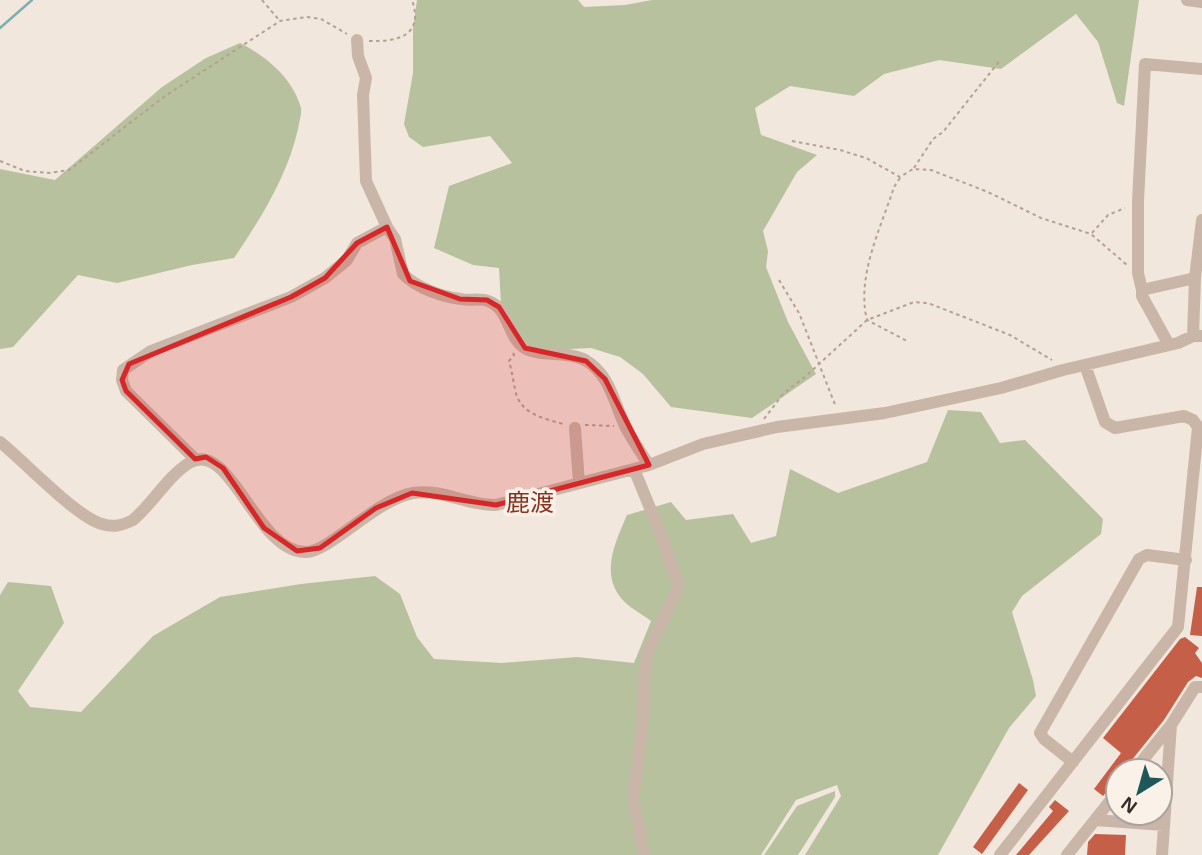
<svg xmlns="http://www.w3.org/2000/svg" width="1202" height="855" font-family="Arial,'Noto Sans JP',sans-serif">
<rect width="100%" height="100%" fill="#f2e7dd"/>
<!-- green -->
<path fill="#b7c19d" d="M417,0H578L584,7L625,5L652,0H1139L1124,106L1117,103L1098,42L1076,14L1001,69L939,60L884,74L854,96L790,86L755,108L761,135L817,155L797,172L763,231L768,251L766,267L788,322L816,374L752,418L671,407L643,374L620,357L591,348L547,350L512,343L502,322L499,268L473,265L434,248L449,186L512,163L490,136L423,147L409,137L404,124L413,73V29Z
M240,43C266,56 293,78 301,108C302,114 299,122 298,129C287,177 261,218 234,258L192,265L117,283L78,275L13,347L0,349V169L55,180L162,87L206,58Z
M948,410L981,412L1000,443L1025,440L1103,519L1101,534L1022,596L1012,612L1033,680L1036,696L1009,728L938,855H805L841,796L837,785L796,800L761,855H0V595L8,582L51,586L64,623L18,691L30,707L81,712L153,636L220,597L301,584L375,576L400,594L417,637L434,659L502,663L577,657L634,663L651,621C642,614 628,607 621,598C600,572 616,541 627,515L671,502L686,520L733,514L751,543L776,536L790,469L838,493L927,462Z
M835,791V797L798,855H764L797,806Z"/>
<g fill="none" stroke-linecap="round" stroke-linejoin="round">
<!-- stream -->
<path stroke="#7cafaf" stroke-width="2.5" d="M0,28L32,0"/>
</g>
<!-- building -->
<path fill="#c65f47" d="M1197,587H1202V636L1190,635Z
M1185,637L1199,648L1195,653L1202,663V678L1196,676L1188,682L1164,720L1127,766L1125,771H1118V782L1112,785L1103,796L1094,789L1121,753L1103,738L1180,639Z
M1019,783L1028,790L982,854L973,847Z
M1055,800L1069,811L1029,855H1016L1053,811L1049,807Z
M1095,834L1126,835L1125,855H1087L1088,842Z"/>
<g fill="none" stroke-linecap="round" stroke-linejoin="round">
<!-- path -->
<path stroke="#b6a093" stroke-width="2" stroke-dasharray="3.5 3.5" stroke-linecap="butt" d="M262,0L279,20
M369,41C399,42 424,35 412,0
M792,141L840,150L866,158L900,177L913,169L931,170L988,192L1041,218L1091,234L1127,265
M0,161L25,171L49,173L69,170L165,96L280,21L307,17L321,19L347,34
M914,168L933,139L943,132L1001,59
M900,178L894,187C881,228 856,276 867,320L907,341
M1092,233L1108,215L1125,208
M779,280L799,313L836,407
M513,353L514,355L509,361C512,371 513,380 515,389C519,414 543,418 563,424
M764,419L783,394L806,376L867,320L914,302L928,303L1010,335L1052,360
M585,425L614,426"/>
<!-- minor -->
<path stroke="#cab6a8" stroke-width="12" d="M1187,0L1202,2
M357,40L358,56L366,78L363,95L366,181L387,227L395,239L403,274C417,288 442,297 461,299C470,301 480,298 488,301C509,308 507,335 523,347C538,358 568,350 585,360C611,375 614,404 626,428C633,441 641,453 649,465
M1195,278L1142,290L1138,273V201L1145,64L1202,69
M1142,290V296L1169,345
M1193,336L1195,278L1202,220
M575,428L579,483
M0,442C24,461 76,517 102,524C114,528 123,525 133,520C153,503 167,477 189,463C230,437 256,553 306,552C331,551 375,500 413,493C442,488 468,506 496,505L649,465L703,444L777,427L885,413L1001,388L1063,370L1178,343L1193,336H1202
M195,459L126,391L122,380L123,370L151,351L291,297L325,278L347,260L357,243L387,227
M634,469L659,530L679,586L648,651L645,665L642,732L633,797L644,855
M1073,762L1044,739L1040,733L1139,559L1147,555L1186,560
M1134,771L1171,725L1195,687H1202
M1095,820L1164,825
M1000,855L1178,627L1198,427L1193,420L1184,416L1115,428L1105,422L1085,365
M1067,855L1118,791
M1162,855L1171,725"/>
</g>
<!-- marked area -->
<path fill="#d62828" fill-opacity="0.2" stroke="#d62828" stroke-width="5" stroke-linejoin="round" d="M387,227L410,281L460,299L487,300L499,307L525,348L586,361L605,379L649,465L496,505L412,493L376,508L320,548L297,551L264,528L223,468L206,457L195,459L126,391L122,380L129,364L291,297L325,278L357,243Z"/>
<g text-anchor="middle" stroke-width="7" stroke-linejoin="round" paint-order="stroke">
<!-- quarter labels -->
<g font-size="24" fill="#863421" stroke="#faf1e9">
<text x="530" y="511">鹿渡</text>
</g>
</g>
<!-- north arrow -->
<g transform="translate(1139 792) rotate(217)"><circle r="33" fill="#faf1e9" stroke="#aca29c" stroke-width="2"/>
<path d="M0-5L12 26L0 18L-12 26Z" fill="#1e5859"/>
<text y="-10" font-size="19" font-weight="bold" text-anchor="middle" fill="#372c29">N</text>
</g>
</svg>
